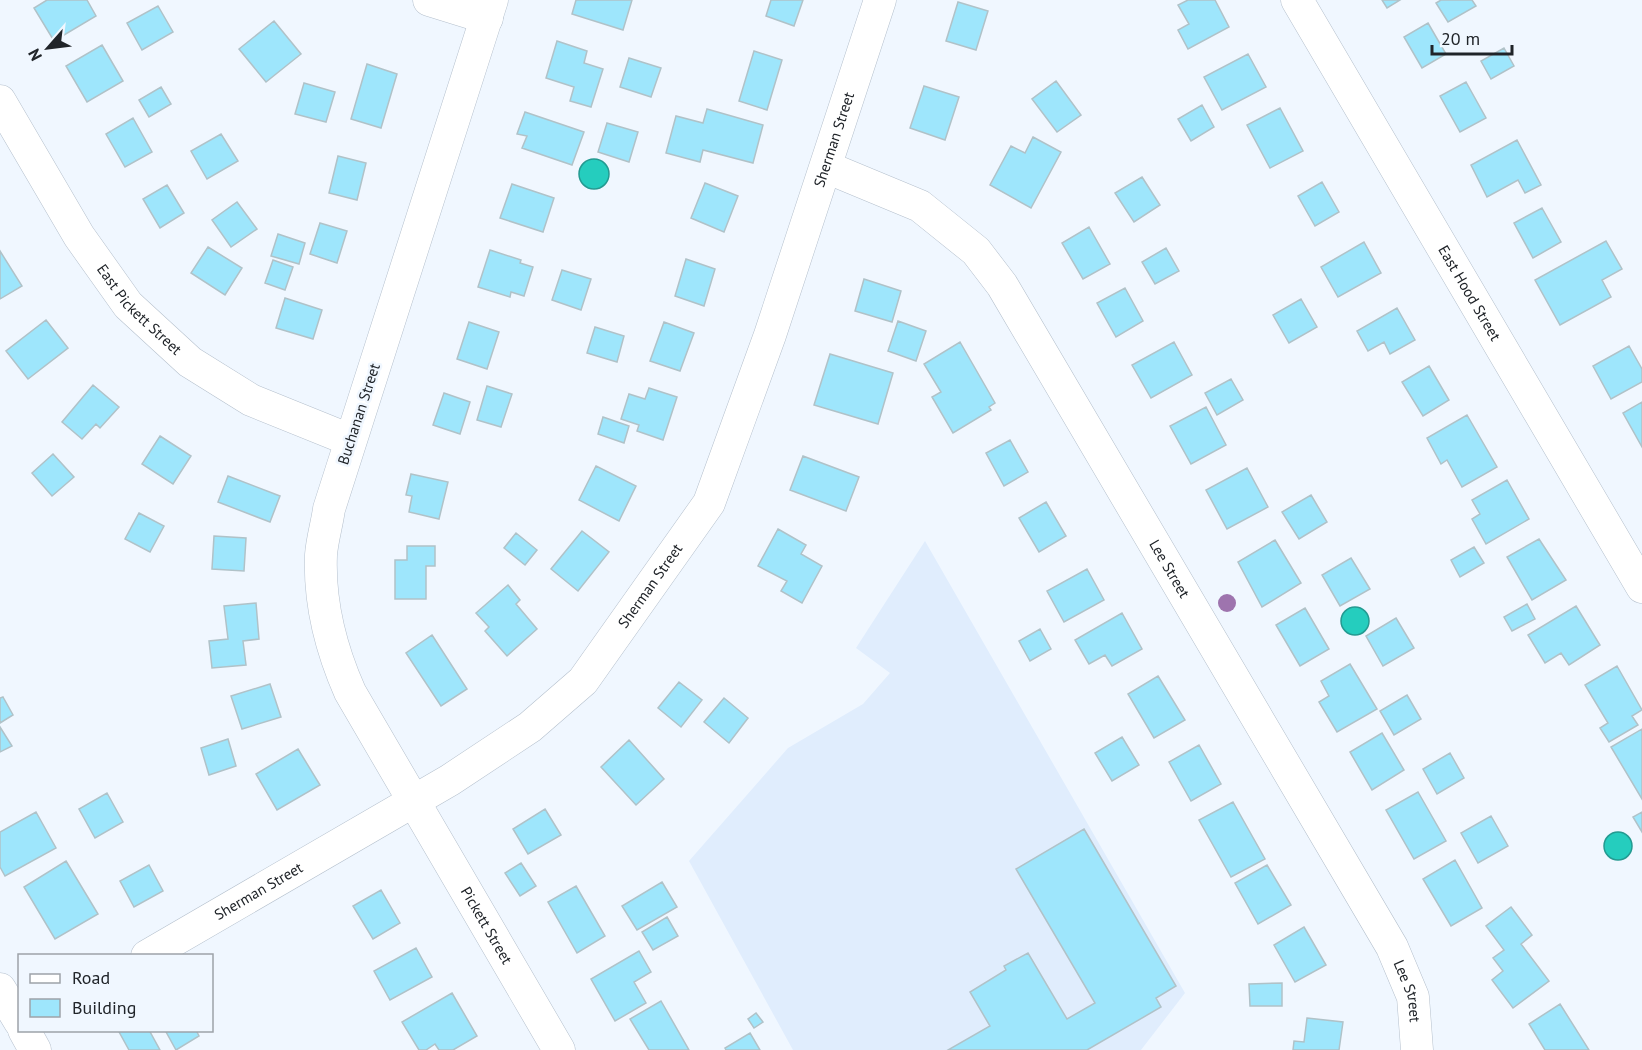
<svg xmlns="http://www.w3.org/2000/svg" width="1642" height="1050" font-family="'PT Sans',sans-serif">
<rect width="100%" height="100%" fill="#f0f7ff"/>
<!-- built -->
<path fill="#e0edfd" d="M925,541L1185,993L1141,1050H793L689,861L788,748L863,704L890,673L856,648Z"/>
<!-- water -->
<path fill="#25cdbe" stroke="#249a91" stroke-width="1.5" d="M579 174a15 15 0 1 1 30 0a15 15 0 1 1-30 0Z
M1341 621a14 14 0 1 1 28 0a14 14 0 1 1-28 0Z
M1604 846a14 14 0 1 1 28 0a14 14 0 1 1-28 0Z"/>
<!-- building -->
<path fill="#9ee6fc" stroke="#b0c2c8" stroke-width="1.5" d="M47,0H87L96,16L54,41L34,8Z
M576,0H632L623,30L572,14Z
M771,0H803L794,26L766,16Z
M1188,0H1215L1229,27L1188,49L1178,30L1189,24L1178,5Z
M1382,0H1400L1387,8Z
M1441,0H1472L1476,6L1448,22L1436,3Z
M958,2L988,11L976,50L946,41Z
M158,6L173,32L142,50L127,23Z
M274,21L301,54L266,82L239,49Z
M1428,23L1446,54L1422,68L1404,37Z
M557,41L587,51L584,63L603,69L591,107L570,101L574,87L546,78Z
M102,45L123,81L87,102L66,66Z
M1504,48L1514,66L1491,79L1481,61Z
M754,51L782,60L767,110L739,101Z
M1248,54L1266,87L1222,110L1204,77Z
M629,58L661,68L651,97L620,87Z
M367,64L397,74L381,128L351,119Z
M1056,81L1081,115L1057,132L1032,99Z
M1466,82L1486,118L1460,132L1440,96Z
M304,83L335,92L326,122L295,114Z
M924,86L959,97L945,140L910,128Z
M161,87L171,104L149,117L139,100Z
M1202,105L1214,127L1191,141L1178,119Z
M1280,108L1303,151L1270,168L1247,125Z
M707,109L763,125L753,163L703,150L700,162L666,153L676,116L703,123Z
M525,112L584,132L572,165L522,148L527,136L517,134Z
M133,118L152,152L125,167L106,134Z
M607,123L638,132L629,162L598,152Z
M221,134L238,161L207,179L191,151Z
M1033,137L1061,152L1031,208L990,185L1011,146L1025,153Z
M1517,140L1541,185L1525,193L1518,180L1487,197L1471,165Z
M338,156L366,163L357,200L329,193Z
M1142,177L1160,205L1134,222L1115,193Z
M1322,182L1339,212L1315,226L1298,196Z
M705,183L738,196L724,232L691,218Z
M512,184L554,198L543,232L500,218Z
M167,185L184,213L160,228L143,199Z
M237,202L257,229L231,247L212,220Z
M1542,208L1561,242L1533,258L1514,223Z
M320,223L347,231L337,263L310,254Z
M1089,227L1110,264L1083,279L1062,243Z
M278,234L305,243L299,264L271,256Z
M1606,241L1622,269L1602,280L1611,297L1560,325L1535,280Z
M1364,242L1381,273L1338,297L1321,267Z
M208,247L242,268L225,295L191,273Z
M1166,248L1179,271L1155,284L1142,262Z
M490,250L521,260L520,263L533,267L524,296L511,292L510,297L478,287Z
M0,251L22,286L0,299Z
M686,259L715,269L704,306L675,296Z
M273,260L293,267L285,290L265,283Z
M562,270L591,279L581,310L552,300Z
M864,279L901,291L892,322L855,311Z
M1125,288L1143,321L1116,337L1097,303Z
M285,298L322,310L313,339L276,328Z
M1301,299L1317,327L1289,343L1273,315Z
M1397,308L1415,340L1390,354L1384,342L1368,351L1357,331Z
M46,320L68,348L28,379L6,351Z
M898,321L926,331L916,361L888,351Z
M469,322L499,332L487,369L457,359Z
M664,322L694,333L680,371L650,361Z
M595,327L624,336L617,362L587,353Z
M960,342L995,403L989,407L991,410L953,433L932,397L941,392L924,364Z
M1174,342L1192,375L1151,398L1132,365Z
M1629,346L1642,369V382L1611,399L1593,366Z
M830,354L893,373L878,424L814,405Z
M1429,366L1449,400L1423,416L1402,382Z
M1231,379L1243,400L1217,415L1205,393Z
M93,385L119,407L100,428L96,424L82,439L62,422Z
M487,386L512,394L501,427L477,420Z
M649,388L677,397L663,440L637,431L639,425L621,419L629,394L645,399Z
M444,393L470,402L460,434L433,425Z
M1642,402V447L1623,413Z
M1206,407L1226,445L1191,464L1170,426Z
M1467,415L1497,467L1462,487L1447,460L1441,464L1427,438Z
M603,417L629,426L624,443L598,434Z
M160,436L191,456L173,484L142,464Z
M1010,440L1028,472L1004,486L986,453Z
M53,454L74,477L52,496L32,473Z
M803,456L859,477L846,511L790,490Z
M596,466L636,486L619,521L579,500Z
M1247,468L1268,507L1227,529L1206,490Z
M411,474L448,482L439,519L409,512L412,496L406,495Z
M228,476L280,496L270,522L218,502Z
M1507,480L1529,519L1486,544L1472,519L1480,514L1472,500Z
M1311,495L1327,522L1299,539L1282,512Z
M1046,502L1066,536L1039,552L1019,518Z
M139,513L164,526L150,552L125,539Z
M778,529L806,545L801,554L822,566L802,603L781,591L787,581L758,566Z
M582,531L609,552L578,591L551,569Z
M516,533L537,550L525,565L504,548Z
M214,536L246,538L244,571L212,569Z
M1539,539L1566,580L1532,600L1507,557Z
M1275,540L1301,583L1262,607L1238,562Z
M407,546H435V566H426V599H395V560H407Z
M1474,547L1484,563L1460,577L1451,560Z
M1351,558L1370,589L1340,606L1322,575Z
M1087,569L1104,600L1064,622L1047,591Z
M508,585L520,600L516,604L537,629L507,656L485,631L489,627L476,613Z
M256,603L259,639L243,641L246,665L212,668L209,641L228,639L224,606Z
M1527,604L1535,619L1512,631L1504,617Z
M1576,606L1600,645L1569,665L1561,653L1545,663L1528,635Z
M1305,608L1329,649L1300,666L1276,625Z
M1122,613L1142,649L1112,666L1105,655L1089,664L1075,640Z
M1396,618L1414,648L1383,666L1366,636Z
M1040,629L1051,649L1030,661L1019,641Z
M432,635L467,689L441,706L406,653Z
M1350,664L1377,709L1337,732L1319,702L1329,696L1321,681Z
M1617,666L1642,710L1632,716L1638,725L1609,742L1600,728L1608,723L1585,685Z
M1158,676L1185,720L1154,738L1128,694Z
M679,682L702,700L681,727L658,708Z
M270,684L281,717L242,729L231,696Z
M1407,695L1421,719L1394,735L1380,711Z
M3,697L13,715L0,723V698Z
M724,698L748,718L729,743L704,722Z
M0,727L12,746L0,752Z
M1642,729V799L1611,747Z
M1382,733L1404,770L1372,790L1350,752Z
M1122,737L1139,765L1112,781L1095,753Z
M228,739L236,766L209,775L201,748Z
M629,740L664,779L636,805L601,767Z
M1199,745L1221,784L1191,801L1169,762Z
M298,749L320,785L277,810L256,774Z
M1450,753L1464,778L1437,794L1423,769Z
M1418,792L1446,841L1414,859L1386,810Z
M107,793L123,822L95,838L79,809Z
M1233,802L1265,859L1231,877L1199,820Z
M545,809L561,835L528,854L513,829Z
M36,812L56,848L5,876L0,867V832Z
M1642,812V832L1633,817Z
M1491,816L1508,846L1478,863L1461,833Z
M1084,829L1176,986L1156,998L1161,1007L1087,1050H948L990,1026L970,992L1006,970L1004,966L1028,953L1067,1019L1095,1003L1016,869Z
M1455,860L1482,908L1451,926L1423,879Z
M66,861L98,914L55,939L24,887Z
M521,863L536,886L520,896L505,873Z
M149,865L163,891L134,907L120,881Z
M1267,865L1291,905L1258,924L1235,883Z
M662,882L677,907L637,930L622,906Z
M576,886L605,936L577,953L548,902Z
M381,890L400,923L373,939L353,906Z
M1511,907L1532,935L1521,944L1549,981L1513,1008L1492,980L1503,971L1493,958L1504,950L1486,926Z
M667,917L678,936L653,950L642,932Z
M1304,927L1326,965L1295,982L1274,945Z
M416,948L432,977L390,1000L374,971Z
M639,951L651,972L634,982L646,1003L615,1021L591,979Z
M1282,983V1006H1250L1249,984Z
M452,993L477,1036L453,1050H439L435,1044L426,1050H419L402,1022Z
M661,1001L689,1050H649L630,1019Z
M1560,1004L1589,1050H1545L1529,1024Z
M756,1013L763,1022L754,1028L748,1019Z
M1307,1018L1343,1022L1339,1050H1293L1294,1041L1304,1042Z
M118,1030H149L160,1050H129Z
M165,1030H196L199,1036L176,1050Z
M750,1033L760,1050H726L725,1048Z"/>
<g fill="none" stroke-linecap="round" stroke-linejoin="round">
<defs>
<g id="street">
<path d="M429,0L487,18"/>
<path id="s1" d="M492,0L329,509C327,524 322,540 321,555C319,604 331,649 350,692L559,1050"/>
<path id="s2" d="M1297,0L1642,587"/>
<path id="s3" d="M0,101L79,236L128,305L190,362L251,400L350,440"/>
<path id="s4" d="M826,167L920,206L976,251L1002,285L1392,947L1413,997L1417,1050"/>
<path id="s5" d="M147,956L450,780L530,727L583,681L709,503L770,335L880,0"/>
<path d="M0,989L20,1022"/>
<path d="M24,1030L35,1050"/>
</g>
</defs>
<!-- street casing -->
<use href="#street" stroke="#b5c0cd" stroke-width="33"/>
<!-- street -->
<use href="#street" stroke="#fff" stroke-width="32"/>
</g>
<!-- trees -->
<circle fill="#9e74ae" cx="1227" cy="603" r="9"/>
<g text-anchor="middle" stroke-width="5" stroke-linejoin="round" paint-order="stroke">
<!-- street labels -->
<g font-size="15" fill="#202429" stroke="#f0f7ff">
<text dy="5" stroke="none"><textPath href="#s5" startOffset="1119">Sherman Street</textPath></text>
<text dy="5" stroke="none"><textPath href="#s2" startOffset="340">East Hood Street</textPath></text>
<text dy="5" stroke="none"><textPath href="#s3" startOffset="252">East Pickett Street</textPath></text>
<text transform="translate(359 414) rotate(-72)" y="5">Buchanan Street</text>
<text dy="5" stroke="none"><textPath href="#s4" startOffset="546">Lee Street</textPath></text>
<text dy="5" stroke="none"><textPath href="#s5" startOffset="633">Sherman Street</textPath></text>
<text dy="5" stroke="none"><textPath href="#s5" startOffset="129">Sherman Street</textPath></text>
<text dy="5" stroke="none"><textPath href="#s1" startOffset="993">Pickett Street</textPath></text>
<text dy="5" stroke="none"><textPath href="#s4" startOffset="1032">Lee Street</textPath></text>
</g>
</g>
<!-- legend -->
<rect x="18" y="954" width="195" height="78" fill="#f0f7ff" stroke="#9da3a9" stroke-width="1.5"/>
<rect x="30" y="974" width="30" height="9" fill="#ffffff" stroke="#9da3a9" stroke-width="1.5"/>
<text x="72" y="984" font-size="18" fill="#202429">Road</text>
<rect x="30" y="999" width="30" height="18" fill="#9ee6fc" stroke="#9da3a9" stroke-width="1.5"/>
<text x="72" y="1014" font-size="18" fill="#202429">Building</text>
<!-- north arrow -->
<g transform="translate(48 48) rotate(242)" stroke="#f0f7ff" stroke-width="4.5" paint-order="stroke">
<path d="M0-4.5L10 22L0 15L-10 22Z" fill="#202429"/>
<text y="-9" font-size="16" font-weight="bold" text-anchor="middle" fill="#202429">N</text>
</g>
<!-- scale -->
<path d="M1432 45v9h80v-9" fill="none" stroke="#202429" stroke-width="3"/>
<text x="1441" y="45" font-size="18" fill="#202429" stroke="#f0f7ff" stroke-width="4.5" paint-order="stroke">20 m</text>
</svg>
